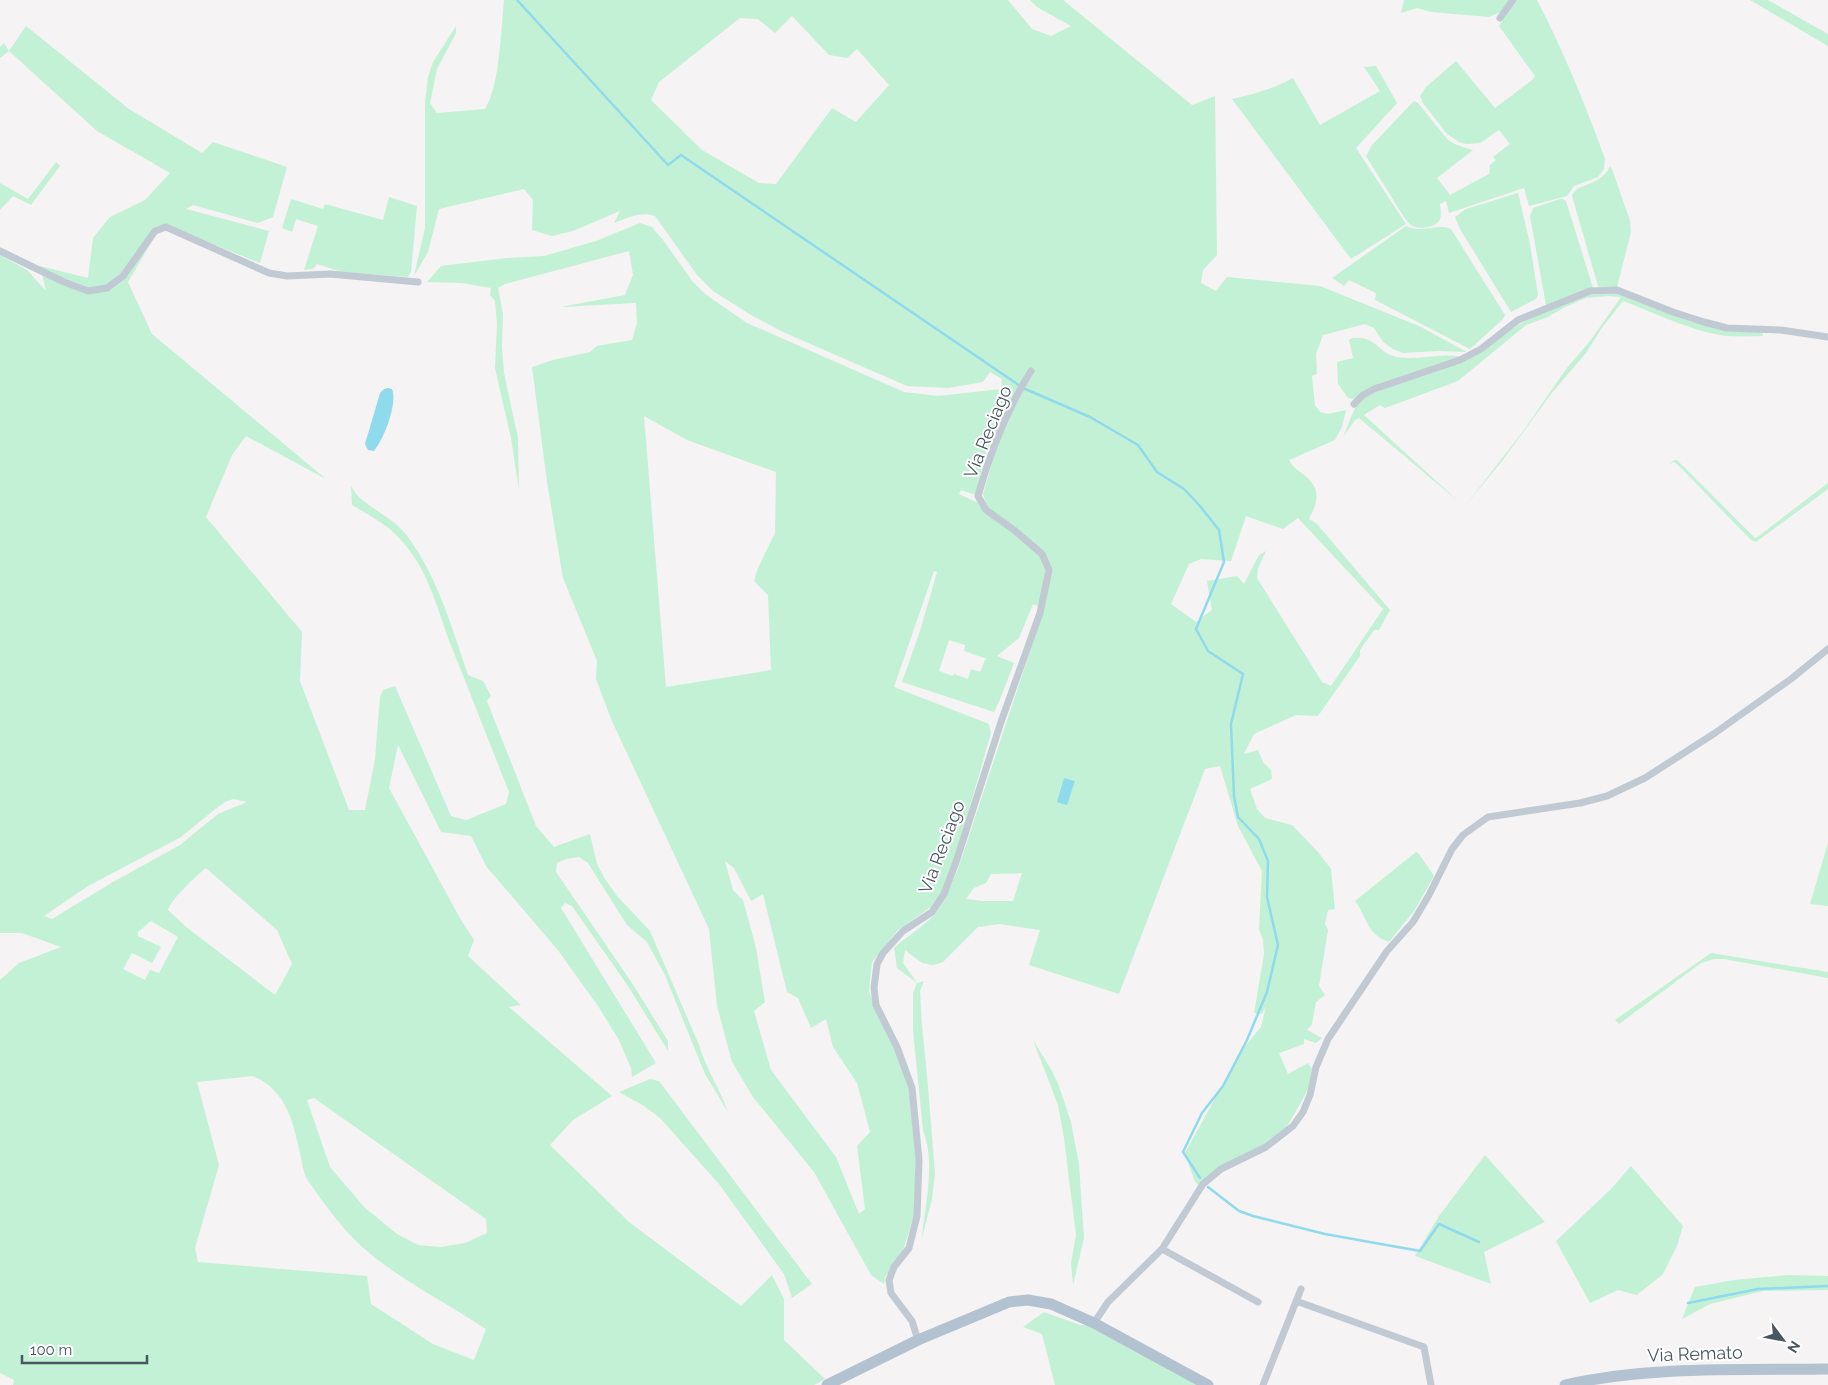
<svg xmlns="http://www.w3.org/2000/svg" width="1828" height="1385" font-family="Raleway,sans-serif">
<rect width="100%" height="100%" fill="#f5f3f3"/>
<!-- green -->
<path fill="#c3f1d5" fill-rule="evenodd" d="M504,0H1008L1032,29L1051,36L1071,26L1037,7L1030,0H1063L1192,105L1215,96L1217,255L1203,270L1201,283L1216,291L1227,277L1320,286L1419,326L1467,352L1438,351L1403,353L1393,349L1383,342L1374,328L1365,324L1323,335L1316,354L1317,374L1312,376L1315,405L1320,412L1328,414L1346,410L1342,427L1335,440L1289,460C1292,466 1297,470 1303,474C1321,488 1319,500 1309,519L1317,524L1390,610L1379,630H1374L1360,650V656L1318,716L1296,715L1254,734L1244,754L1258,750L1263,762L1271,770L1272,779L1250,789L1257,809L1265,818L1292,825L1318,852L1331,869L1335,909L1328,910L1325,924L1328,930L1319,986L1325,995L1316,1002L1312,1024L1307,1030L1322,1038L1316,1043L1304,1039V1044L1279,1053L1288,1074L1308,1063L1312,1069L1309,1084L1305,1095L1285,1130L1200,1187L1194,1180L1185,1153L1241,1051L1261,1027L1266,1006L1262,1014L1254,1013L1264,954L1263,940L1259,929L1262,871L1238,826L1220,766L1205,769L1119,994L1029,965L1040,930L999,924L978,927L943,962L933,965L922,963L905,950L903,963L917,983L924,981L920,991L922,1025L928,1086L935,1174L932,1199L922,1238C925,1202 936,1165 923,1130L913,1031V993L917,983L897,968L894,948C905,938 918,930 928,921C944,907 950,887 958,869L1044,609L1033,604L1019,638L997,656L1014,663L999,702L994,712L902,682L920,631L937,572L934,571L894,687L989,724L991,733L954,862L942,893L931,907L898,930L872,962L869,991L874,1006L896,1048L911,1092L916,1159L915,1212L903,1251L885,1277L884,1284L871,1275L814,1172L753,1097L732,1062L717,1006L709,929L611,719L596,679L597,661L563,578L547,482L532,367L553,360L590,352L597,346L632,340L637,323L636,303L560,307L625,295L633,275L629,251L505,284L498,288L503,314L502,347L504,373L518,438L519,490L511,438L495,368L497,324L495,301L490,295L491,288L462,283L427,282L441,266L507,258L544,256L596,241L640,223L652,227L663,240L693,282L705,294L747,323L904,392L938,396L1001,389L1002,379L990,372L983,382L948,388L907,386L783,332L751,315L713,291L697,275L655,216C641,211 628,218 614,223L620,211L573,231L552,236L532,230L533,200L524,189L439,209L428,252L414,276L425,228V103L428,77L433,62L456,26V33L437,69L430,103L437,113L485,109C500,86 501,28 504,0ZM792,16L829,55L847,58L857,49L889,85L856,122L832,108L776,184L759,183L702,150L651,100L659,82L740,18L758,19L775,33ZM1009,406L983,494L987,507L959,494L961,490L976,495L984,457ZM644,416L687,440L776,472L775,533L758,568L754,581L768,595L771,670L666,687ZM1246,516L1283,529L1298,518L1383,609L1331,686L1322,682L1257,578L1258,568L1266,551L1259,555L1244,584L1237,576L1207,581L1212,610L1196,622L1171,604L1189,564L1201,559L1231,561ZM949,640L965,645L964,651L987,659L985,660L980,672L971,669L968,679L954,674L953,676L939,671ZM725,861L734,868L751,901L763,894L787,992L798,998L811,1028L826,1019L833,1047L857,1083L870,1132L857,1146L865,1209L859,1214L836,1157L771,1070L754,1011L765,1002L756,948L743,900L733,890ZM1022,873L1013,901H983L966,899L974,888L986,883L991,874Z
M1404,0H1511L1503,11L1489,17L1431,12L1417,8L1401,13Z
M1517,0H1537C1564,52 1585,104 1605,159L1604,169L1598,177L1574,186L1567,196L1529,206L1524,188L1449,213L1446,201L1440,204C1441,212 1443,221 1434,225C1429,228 1416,229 1411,225C1406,221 1401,212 1397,206C1387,189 1376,173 1366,156L1372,145L1414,101L1418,103L1448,140L1457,145L1473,150L1437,178L1450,195L1489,174L1490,168L1489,166L1496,160L1493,157L1510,144L1499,130L1480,143L1466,144L1459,142L1447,134L1423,103L1420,96L1426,87L1456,61L1495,108L1531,81L1535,76L1499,26Z
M1750,0H1768L1828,34V46Z
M26,26L129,109L202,153L213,142L287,167L273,217L258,223L193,205L186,209L269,231L260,263L168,226L155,236L128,282L152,334L326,479L246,436L232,455L206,517L302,632L300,681L349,810H365L375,759L380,697L383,690L395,686L451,816L466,820L506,804L509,792C489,742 470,692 450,643C436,605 429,571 401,540C388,525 369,515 352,505L351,486C354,490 356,495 360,498C376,512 396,520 408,537C438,578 452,628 468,675L483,681L491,696L487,701L536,826L554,847L590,834L597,864L605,879L617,896L650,931L699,1045C706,1069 720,1089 728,1112L705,1074L665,975L647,942L627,925L588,863L579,857L566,859L557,863L556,872L632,983L668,1041V1051L628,986L572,906L565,903L561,908L656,1063L632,1077L631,1068L619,1040L598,1006L557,949L486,866L471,836L441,832L398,745L389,788L461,920L474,940L468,956L521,1005L509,1007L612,1096L573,1120L550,1145L629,1222L741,1306L772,1275L784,1299V1340L825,1379L814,1385H13L14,1380L0,1373V980L19,963L61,947L22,933H0V255L27,270L46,291L40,266L88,278L93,238L110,217L145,200L170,173L97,131L9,51L0,58V47L4,43L9,51ZM233,799L247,802L218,814L180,845L113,882L52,919L44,916L88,886L181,837L214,810L225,802ZM206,868L277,930L292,964L275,995L185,926L168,910C173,897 195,877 206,868ZM151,921L178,937L159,973L150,970L145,980L123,969L132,953L152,963L161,947L138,936V932ZM253,1076C286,1090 293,1121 300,1153C302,1161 303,1172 307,1179C322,1201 340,1226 359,1244C397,1279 444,1301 486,1329L474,1360L433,1344L371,1304L367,1276L198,1262L195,1248L219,1165L197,1082ZM314,1098L486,1219L487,1233L465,1243L441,1247L418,1245L397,1234L364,1207L330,1167L307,1100Z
M1376,66L1397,103L1356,148L1406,224L1351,259L1232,99C1254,94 1273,89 1293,78L1320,125L1380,91L1364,67Z
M56,162L60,166L31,205L13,196L0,210V183L28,199Z
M1610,166L1612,169L1630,221L1631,232L1617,287L1601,288L1598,286L1572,196C1577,182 1601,187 1610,166Z
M1518,193L1530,244L1538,295L1536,299L1511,312L1460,229L1455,217L1466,209Z
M389,197L417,206L411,272L408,277L342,272L317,264L313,269L304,270L318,226L296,219L292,232L282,228L291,199L323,209L325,204L383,220Z
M1560,199H1563L1566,201L1593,288L1546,305L1530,216L1533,208Z
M1406,226C1424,234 1439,223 1451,229L1505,315L1503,319L1470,349L1375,300L1376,293L1349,280L1344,286L1332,278Z
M1616,293L1693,322L1762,332L1763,336C1751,336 1738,337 1727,336C1692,332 1656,313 1623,301L1601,329L1586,353L1551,394L1502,461L1465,506L1524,430L1566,369L1590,341L1621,297L1608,296L1586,298L1563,308L1548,317L1526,325L1458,381L1385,408L1380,405L1364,415L1458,501L1359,418L1355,420L1343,437L1357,403L1367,394L1463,361L1518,325L1549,308L1587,295Z
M1352,338C1377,335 1377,353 1397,357C1419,361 1440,352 1462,357L1369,388L1354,399L1348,398L1338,384L1337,362L1353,358L1349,340Z
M1674,460H1677L1754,537L1756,538L1828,483V489L1756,542L1751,540L1676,463L1673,462L1668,466Z
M1828,843V906L1810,904Z
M1416,852L1419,854L1434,876L1414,911L1389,942C1366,934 1368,918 1355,901Z
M1711,953L1828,972V978L1724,959H1714L1701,963L1619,1024L1615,1020Z
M1033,1040L1052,1071L1059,1086L1071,1122L1079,1165L1084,1238L1073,1285L1071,1263L1076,1235L1064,1138L1058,1105Z
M650,1079L659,1081L812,1284L792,1298L784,1274L719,1184L660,1118L644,1106L619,1092Z
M1485,1155L1545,1222L1484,1252L1491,1284L1415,1256L1439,1216Z
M1631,1166L1683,1226L1677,1246L1663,1274L1637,1295L1618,1290L1590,1303L1556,1241L1611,1189Z
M1788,1275L1828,1276V1290L1763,1291L1710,1304L1682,1319L1695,1287L1734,1280Z
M1044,1312L1080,1325H1091L1199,1385H1055L1042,1334L1023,1327Z"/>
<!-- water -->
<path fill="#90daee" d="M388,388L392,389C398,403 384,439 374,451L368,450L365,444L380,393L384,389Z
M1064,778L1075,781L1067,805L1057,802Z"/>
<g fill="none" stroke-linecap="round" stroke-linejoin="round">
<!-- stream -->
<path stroke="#90daee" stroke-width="2.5" d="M517,0L668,165L681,155L1023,388L1090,417L1138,445L1157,472L1184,489L1200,506L1219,530L1224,562L1196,629L1208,651L1243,674L1231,724L1234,796L1238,817L1259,839L1268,861L1267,897L1278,945L1267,992L1247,1040L1223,1086L1202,1113L1183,1152L1200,1178
M1208,1187L1239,1211L1253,1216L1325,1234L1420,1251L1439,1224L1479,1242
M1688,1303L1758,1289L1828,1286"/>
<!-- street -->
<path stroke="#c1cad2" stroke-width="7" d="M1500,18L1513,0
M0,251L64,282L88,291L107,288L123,276L155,231L166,227L269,273L287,276L330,274L418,282
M1354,404L1363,395L1374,389L1460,360L1481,349L1518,320L1590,291L1617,290L1673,312L1704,322L1727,328L1781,330L1828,337
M1162,1249L1258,1302
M1296,1301L1424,1347L1431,1385
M1094,1323L1108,1302L1162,1249L1203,1184L1221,1169L1266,1147L1293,1126L1303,1112L1310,1095L1316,1067L1328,1039L1387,951L1413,922L1429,895L1452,849L1463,835L1488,817L1580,803L1607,796L1645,778L1715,733L1791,679L1828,649
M918,1340L912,1321L891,1293L889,1280L894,1267L909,1248L917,1216L919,1160L912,1088L897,1047L876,1005L874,988L877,964L883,953L903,931L932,912L944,894L956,862L1001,722L1040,613L1049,570L1042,554L1014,530L986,510L978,496C990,453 1007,409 1031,371
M1263,1385L1301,1289"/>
<!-- primary -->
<path stroke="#b3c2d1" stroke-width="11" d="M827,1385L918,1340L1009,1302L1028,1300L1051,1304L1094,1323L1208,1385
M1565,1385C1650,1366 1740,1370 1828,1369"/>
</g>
<g text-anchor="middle" stroke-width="4" stroke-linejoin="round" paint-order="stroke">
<!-- street labels -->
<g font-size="18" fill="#4a5661" stroke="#fff">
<text transform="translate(988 432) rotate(-68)" y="6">Via Reciago</text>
<text transform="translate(942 847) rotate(-69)" y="6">Via Reciago</text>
<text transform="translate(1695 1354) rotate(-2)" y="6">Via Remato</text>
</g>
</g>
<!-- north arrow -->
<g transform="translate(1783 1340) rotate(122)" stroke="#ffffff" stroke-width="4" paint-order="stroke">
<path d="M0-4L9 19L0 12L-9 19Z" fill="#4a5661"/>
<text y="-8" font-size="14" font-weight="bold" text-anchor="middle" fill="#4a5661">N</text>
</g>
<!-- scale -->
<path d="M22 1355v8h125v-8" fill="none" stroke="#4a5661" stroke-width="2.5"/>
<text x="30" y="1355" font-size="15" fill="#4a5661" stroke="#ffffff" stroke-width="4" paint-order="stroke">100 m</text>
</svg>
